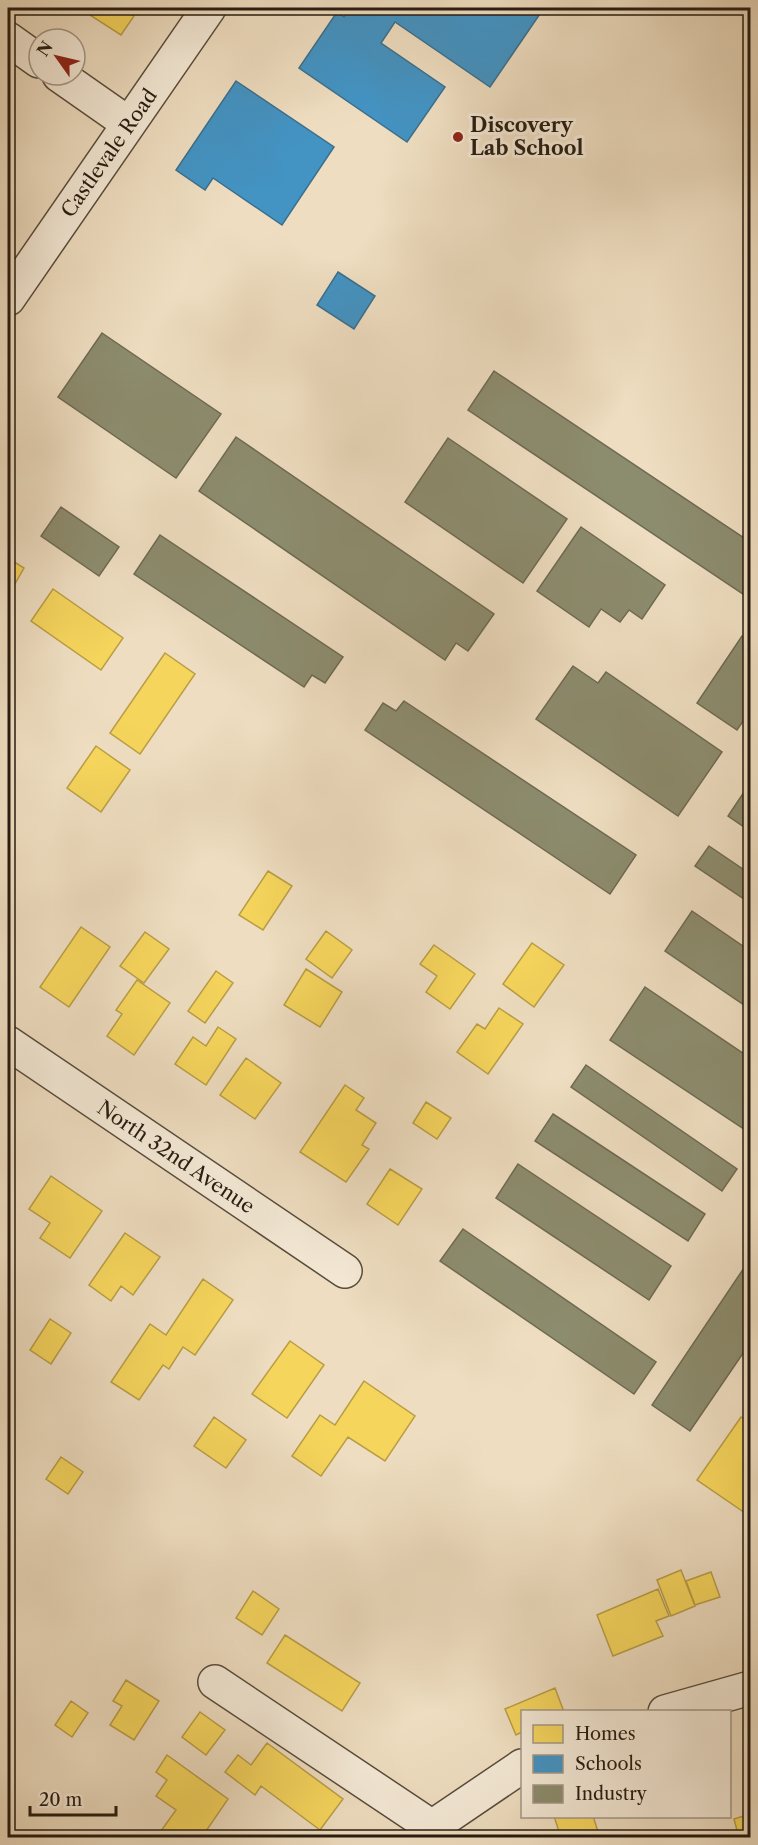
<svg xmlns="http://www.w3.org/2000/svg" width="758" height="1845" font-family="'Libre Caslon Text',serif">
<rect width="100%" height="100%" fill="#eeddc0"/>
<filter id="stains"><feTurbulence type="fractalNoise" baseFrequency=".00333" numOctaves="4"/><feColorMatrix values="0 0 0 0 .2 0 0 0 0 .09 0 0 0 0 .02 0 0 0 .5 -.17"/></filter>
<radialGradient id="worn" r=".72"><stop offset=".6" stop-color="#630" stop-opacity="0"/><stop offset="1" stop-color="#630" stop-opacity=".3"/></radialGradient>
<!-- homes -->
<path fill="#f6d55c" stroke="#b89d45" stroke-width="1.5" d="M79,8H121L134,16L121,35Z
M128,8H143L138,15Z
M8,558L24,568L8,596Z
M53,589L123,638L101,670L31,621Z
M165,653L195,674L140,754L110,733Z
M96,746L130,770L101,812L67,788Z
M268,871L292,886L263,930L239,915Z
M81,927L110,947L69,1007L40,987Z
M326,931L352,950L332,978L306,959Z
M145,932L169,949L144,983L120,966Z
M532,943L564,965L534,1007L503,984Z
M434,945L475,974L450,1009L426,992L437,976L420,964Z
M306,969L342,992L320,1027L284,1005Z
M216,971L233,983L205,1023L188,1011Z
M137,980L170,1003L134,1055L107,1036L122,1014L116,1010Z
M499,1008L523,1024L488,1074L457,1052L477,1024L485,1029Z
M218,1027L236,1039L206,1085L175,1064L193,1037L206,1046Z
M246,1058L281,1083L255,1119L220,1095Z
M345,1085L364,1098L356,1110L376,1123L362,1145L369,1149L346,1182L300,1152Z
M426,1102L451,1118L437,1139L413,1123Z
M390,1169L422,1189L398,1225L367,1204Z
M51,1176L102,1211L70,1258L40,1238L50,1223L29,1209Z
M125,1233L160,1257L133,1295L121,1286L111,1301L89,1285Z
M203,1279L233,1300L195,1355L183,1347L169,1369L163,1365L139,1400L111,1382L150,1324L166,1335Z
M50,1319L71,1333L51,1364L30,1350Z
M290,1341L324,1365L287,1418L252,1394Z
M364,1381L415,1416L385,1461L348,1437L321,1476L292,1456L320,1415L335,1425Z
M214,1417L246,1440L226,1468L194,1446Z
M741,1417L750,1423V1511L748,1515L697,1480Z
M61,1457L83,1472L68,1494L46,1479Z
M681,1570L695,1606L671,1616L657,1580Z
M711,1572L720,1597L695,1605L686,1581Z
M658,1589L669,1616L656,1621L663,1636L613,1656L597,1615Z
M253,1591L279,1609L262,1635L236,1618Z
M285,1635L360,1683L342,1711L267,1663Z
M126,1680L159,1701L134,1740L110,1725L122,1706L113,1701Z
M555,1688L564,1712H522V1732L516,1735L505,1709Z
M71,1701L88,1713L72,1737L55,1725Z
M200,1712L225,1730L206,1755L182,1737Z
M267,1743L343,1799L320,1830L261,1786L255,1795L225,1772L238,1755L251,1765Z
M167,1755L228,1799L206,1831L215,1838H156L176,1810L156,1796L167,1780L156,1772Z
M750,1814V1838H739L734,1819Z
M554,1816H593L600,1838H561Z"/>
<!-- schools -->
<path fill="#4393c3" stroke="#3b6f8d" stroke-width="1.5" d="M351,8H544L490,87L395,22L381,43L445,87L407,142L299,68L337,12L344,17Z
M236,81L334,147L282,225L213,178L205,190L176,170Z
M338,272L375,296L354,329L317,305Z"/>
<!-- industry -->
<path fill="#8c8c6e" stroke="#6e6a52" stroke-width="1.5" d="M102,333L221,414L176,478L58,397Z
M494,371L750,542L749,598L468,410Z
M236,437L494,614L468,651L456,643L445,660L199,491Z
M448,438L567,519L523,583L405,502Z
M61,507L119,547L99,576L41,536Z
M581,527L665,585L642,619L629,610L620,622L601,609L589,627L537,591Z
M160,535L343,657L325,683L312,675L304,687L134,574Z
M742,636L749,641L750,638V711L737,730L697,703Z
M573,666L598,683L606,672L722,752L678,816L536,719Z
M404,701L636,855L610,894L365,730L383,703L396,711Z
M746,789L750,792V831L728,816Z
M709,846L750,874V903L695,866Z
M692,911L750,951V1009L665,951Z
M645,987L750,1058V1133L610,1040Z
M586,1065L737,1169L722,1191L571,1087Z
M553,1114L705,1214L688,1241L535,1141Z
M518,1164L671,1266L649,1300L496,1198Z
M463,1229L656,1362L634,1394L440,1261Z
M750,1259V1343L690,1431L652,1405Z"/>
<g fill="none" stroke-linecap="round" stroke-linejoin="round">
<defs>
<path id="minor" d="M8,39L39,61
M59,75L129,124
M8,299L209,8
M8,1043L345,1271
M215,1682L432,1827
M665,1712L750,1688
M421,1838L432,1827L522,1766"/>
</defs>
<!-- minor casing -->
<use href="#minor" stroke="#594c3c" stroke-width="36"/>
<!-- minor -->
<use href="#minor" stroke="#f4e9d6" stroke-width="33"/>
</g>
<!-- markers -->
<circle fill="#8f2418" stroke="#f4e9d6" stroke-width="2" cx="458" cy="137" r="6"/>
<g text-anchor="middle" stroke-width="6" stroke-linejoin="round" paint-order="stroke">
<!-- poi labels -->
<g font-size="20" font-weight="bold" fill="#271b10" stroke="#f4e9d6" text-anchor="start">
<text x="470" y="132">Discovery<tspan x="470" dy="23">Lab School</tspan></text>
</g>
<!-- street labels -->
<g font-size="20" fill="#271b10" stroke="#f4e9d6">
<text transform="translate(109 153) rotate(-55)" y="7">Castlevale Road</text>
<text transform="translate(176 1157) rotate(34)" y="7">North 32nd Avenue</text>
</g>
</g>
<!-- margin -->
<rect width="758" height="1845" fill="none" stroke="#eeddc0" stroke-width="30"/>
<rect x="9" y="9" width="740" height="1827" fill="none" stroke="#271b10" stroke-width="3"/>
<rect x="15" y="15" width="728" height="1815" fill="none" stroke="#271b10" stroke-width="1.5"/>
<!-- legend -->
<rect x="521" y="1710" width="210" height="108" fill="#f4e9d6" stroke="#a29787" stroke-width="1.5"/>
<rect x="533" y="1725" width="30" height="18" fill="#f6d55c" stroke="#a29787" stroke-width="1.5"/>
<text x="575" y="1740" font-size="18" fill="#271b10">Homes</text>
<rect x="533" y="1755" width="30" height="18" fill="#4393c3" stroke="#a29787" stroke-width="1.5"/>
<text x="575" y="1770" font-size="18" fill="#271b10">Schools</text>
<rect x="533" y="1785" width="30" height="18" fill="#8c8c6e" stroke="#a29787" stroke-width="1.5"/>
<text x="575" y="1800" font-size="18" fill="#271b10">Industry</text>
<!-- north arrow -->
<g transform="translate(57 57) rotate(304)"><circle r="28" fill="#f4e9d6" stroke="#a29787" stroke-width="1.5"/>
<path d="M0-4.5L10 22L0 15L-10 22Z" fill="#8f2418"/>
<text y="-9" font-size="16" font-weight="bold" text-anchor="middle" fill="#271b10">N</text>
</g>
<!-- scale -->
<path d="M30 1806v9h86v-9" fill="none" stroke="#271b10" stroke-width="3"/>
<text x="39" y="1806" font-size="18" fill="#271b10" stroke="#f4e9d6" stroke-width="4.5" paint-order="stroke">20 m</text>
<rect width="100%" height="100%" filter="url(#stains)"/>
<rect width="100%" height="100%" fill="url(#worn)"/>
</svg>
